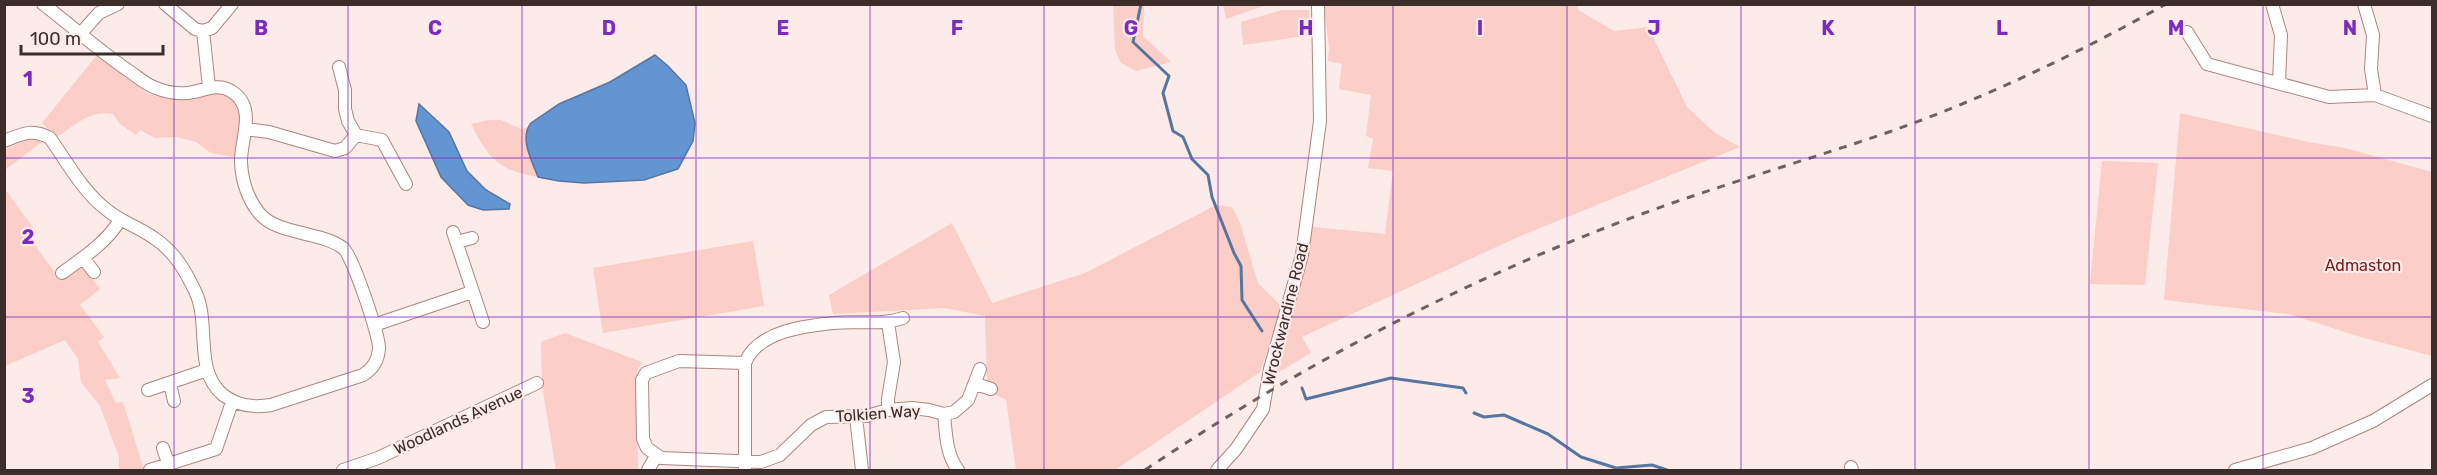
<svg xmlns="http://www.w3.org/2000/svg" width="2437" height="475" font-family="Rubik,sans-serif">
<rect width="100%" height="100%" fill="#fcebe8"/>
<!-- green -->
<path fill="#fbcec7" d="M1113,5H1144L1143,36L1171,62L1136,71L1121,63L1115,50Z
M1223,5V4L1266,5L1226,19Z
M1324,5H1577L1578,10L1614,31L1648,27L1687,107L1715,133L1740,147L1518,237L1302,337L1311,353L1274,375L1290,325L1313,227L1385,234L1393,171L1368,168L1373,139L1366,136L1371,95L1339,89L1342,64L1328,61L1329,48Z
M1282,10H1309L1310,35L1243,45L1241,22Z
M97,55L148,94L174,100L217,93L233,99L240,112L235,157L211,153L196,142L176,137L155,138L140,130L136,135L120,124L113,114C89,110 76,125 57,137L42,123Z
M2180,113L2308,142L2345,148L2432,172V356L2357,336L2289,314L2164,300Z
M488,120H501L521,129L528,127L526,142L538,177C498,170 489,159 471,124Z
M30,138L43,141L5,170V150Z
M2102,161L2158,163L2145,285L2090,284Z
M4,188L35,230L28,236L61,281L77,267H83L100,289L80,305L104,337L98,342L120,378L105,380L116,403L123,402L144,470H119V457L100,406L81,382L78,359L65,340L5,366Z
M1216,205L1232,207L1240,223L1258,283L1282,307L1260,372L1115,470H1016L1006,400L994,394L987,381L985,316L945,308L833,314L829,295L952,223L992,303L1085,273Z
M753,241L764,306L603,333L593,268Z
M565,333L642,362L637,371L638,470H556L542,385L541,342Z"/>
<!-- water -->
<path fill="#6295d1" stroke="#57769f" stroke-width="1.5" d="M655,55L668,66L686,85L695,123L693,141L678,169L644,180L584,183L559,181L538,177C532,161 519,138 531,123L559,104L610,82Z
M419,104L449,132L467,171L486,190L510,204L509,209L483,210L468,205L441,177L416,121Z"/>
<g fill="none" stroke-linecap="round" stroke-linejoin="round">
<!-- stream -->
<path stroke="#57769f" stroke-width="3" d="M1141,4L1133,42L1169,76L1163,93L1173,131L1183,137L1192,159L1208,175L1212,197L1234,253L1241,266L1242,300L1262,331
M1302,388L1306,399L1391,378L1463,388L1466,393
M1474,413L1484,417L1504,415L1548,434L1581,457L1616,468L1652,465L1667,470"/>
<defs>
<path id="minor" d="M165,4L195,29L203,31
M2272,4L2281,35L2279,82
M2364,4L2373,35L2371,69L2375,95
M203,31L209,87
M203,31L212,28L232,4
M2187,32L2207,64L2329,97L2375,95L2432,116
M81,33L99,13L118,4
M339,67L345,90V109L348,121L356,135L382,140L406,184
M245,129L269,132L335,151L345,148L356,135
M4,141C22,134 32,128 50,138C67,162 83,192 107,210C121,222 139,227 154,238C174,251 185,270 195,291C211,323 193,370 223,395C238,406 253,408 271,405L363,375C373,369 378,361 379,349C380,337 352,254 343,248C320,231 277,235 259,213C248,199 242,181 241,163C240,140 258,107 231,91C217,82 202,92 187,93C177,94 166,92 156,88C146,85 138,77 129,71C99,51 72,26 43,4
M453,232L483,322
M457,242L472,238
M83,258L94,272
M62,273C84,257 106,243 120,220
M888,323L894,362L888,399V410
M374,325L472,292
M745,363L679,361L646,373L642,380L643,439L647,448L661,458L761,462L780,455L811,425L826,417L867,416L888,410L912,408L929,410L944,414L954,412L968,400L980,369
M170,384L174,401
M976,384L991,389
M148,390L207,370
M944,414C946,434 946,454 958,470
M856,417L862,470
M163,448L168,463
M1851,467L1852,470
M745,469V363C758,331 804,326 834,323C858,320 880,326 903,318
M150,470L216,449L232,402
M343,470L378,458L537,383
M648,470L656,456
M1217,470L1236,449L1263,409L1270,369L1302,255L1320,121L1318,4
M2235,470L2312,448L2373,421L2432,385"/>
</defs>
<!-- minor casing -->
<use href="#minor" stroke="#ac8681" stroke-width="14"/>
<!-- minor -->
<use href="#minor" stroke="#fff" stroke-width="12"/>
<!-- rail -->
<path stroke="#71615e" stroke-width="3" stroke-dasharray="8 8" stroke-linecap="butt" d="M1145,470C1290,372 1447,289 1610,226C1702,190 1796,164 1889,132C1985,98 2077,54 2166,4"/>
</g>
<!-- grid -->
<path fill="none" stroke="#7b2cbf" stroke-width="1.5" stroke-opacity="0.55" d="M174,4V470M348,4V470M522,4V470M696,4V470M870,4V470M1044,4V470M1218,4V470M1393,4V470M1567,4V470M1741,4V470M1915,4V470M2089,4V470M2263,4V470M4,158H2432M4,317H2432"/>
<g text-anchor="middle" stroke-width="4.5" stroke-linejoin="round" paint-order="stroke">
<!-- park labels -->
<g font-size="16" fill="#7c1814" stroke="#fcebe8">
<text x="2363" y="271">Admaston</text>
</g>
<!-- street labels -->
<g font-size="16" fill="#3c2c2a" stroke="#fcebe8">
<text transform="translate(1285 314) rotate(-76)" y="6">Wrockwardine Road</text>
<text transform="translate(878 413) rotate(-4)" y="6">Tolkien Way</text>
<text transform="translate(458 420) rotate(-25)" y="6">Woodlands Avenue</text>
</g>
</g>
<g font-size="20" text-anchor="middle" font-weight="bold" fill="#7b2cbf" stroke="#fcebe8" stroke-width="4.5" stroke-linejoin="round" paint-order="stroke">
<text x="261" y="35">B</text>
<text x="435" y="35">C</text>
<text x="609" y="35">D</text>
<text x="783" y="35">E</text>
<text x="957" y="35">F</text>
<text x="1131" y="35">G</text>
<text x="1306" y="35">H</text>
<text x="1480" y="35">I</text>
<text x="1654" y="35">J</text>
<text x="1828" y="35">K</text>
<text x="2002" y="35">L</text>
<text x="2176" y="35">M</text>
<text x="2350" y="35">N</text>
<text x="28" y="86">1</text>
<text x="28" y="244">2</text>
<text x="28" y="403">3</text>
</g>
<!-- border -->
<rect width="2437" height="475" fill="none" stroke="#3c2c2a" stroke-width="12"/>
<!-- scale -->
<path d="M21 45v9h142v-9" fill="none" stroke="#3c2c2a" stroke-width="3"/>
<text x="30" y="45" font-size="18" fill="#3c2c2a" stroke="#fcebe8" stroke-width="4.5" paint-order="stroke">100 m</text>
</svg>
